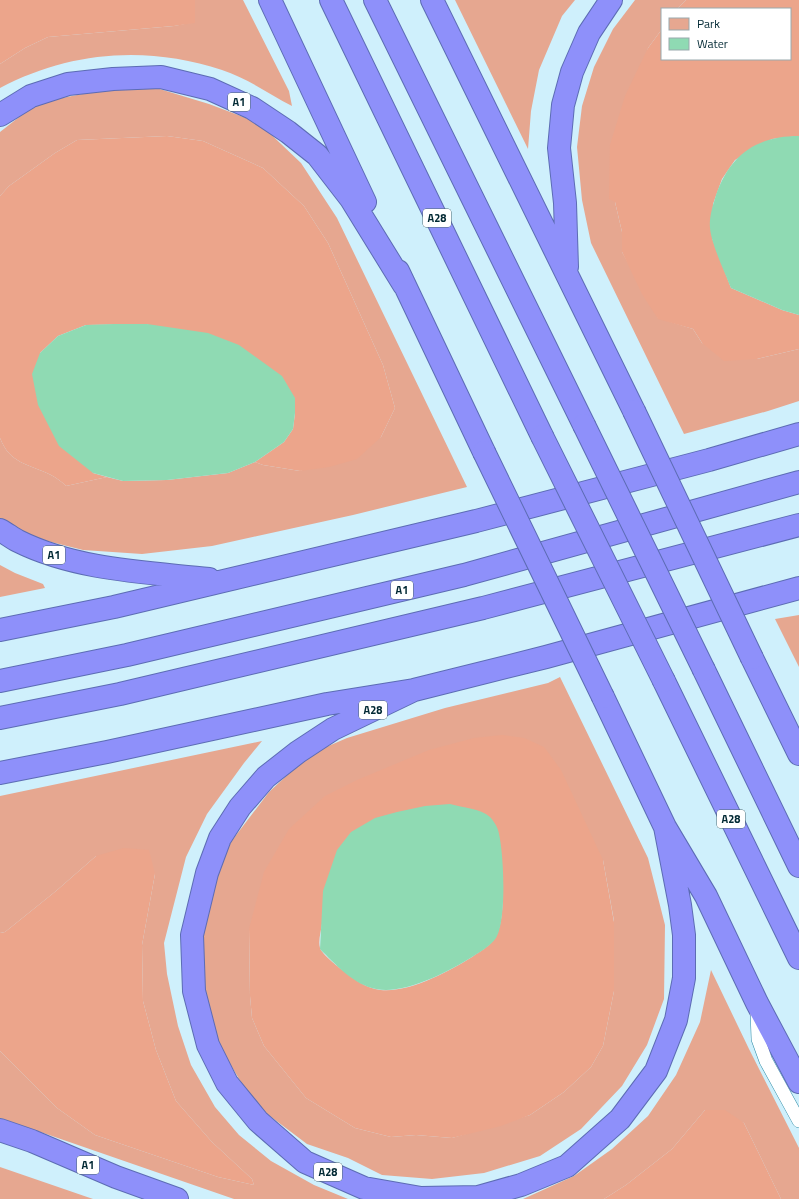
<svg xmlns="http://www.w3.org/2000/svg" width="799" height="1199" font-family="'Titillium Web',sans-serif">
<rect width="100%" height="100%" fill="#cff0fc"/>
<!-- green -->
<path fill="#e6a790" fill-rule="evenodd" d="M195,0H243L289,91L292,106C269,94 247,78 222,70C148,45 69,51 0,88V64L25,48L48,37L174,26L195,22Z
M455,0H575L562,16L539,70L531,111L528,149Z
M635,0H686L677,9H662V29L648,48L615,202L622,232V252L658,318L693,329L702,343L757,359L799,349V401L768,411L684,434L591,243L582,200L577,147L582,106L594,67L613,29Z
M153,87L209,104L259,123L301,163L337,218L467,487L353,515L212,546L142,554L83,550L35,538L0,518V438C10,464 29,464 51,475C57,478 62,482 66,486L107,477L123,481L167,480L228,473L255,462L263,465L300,471L381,437L395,408L383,365L328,243L304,206L263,168L203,141L167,136L77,140L55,153L9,186L0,196V132L37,103L102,90Z
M0,565L15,573L43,584L45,588L0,597Z
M799,615V667L775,619Z
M560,677L648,858L665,925L664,999L647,1045L622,1086L581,1129L540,1156L484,1173L432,1179L382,1175L348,1158L307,1144L254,1104L217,1042L204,986L202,924L227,847L269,792L310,754L347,738L445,708L548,683ZM603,860L614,921V991L603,1046L591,1067L564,1092L530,1115L452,1138L416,1135L391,1137L355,1128L306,1098L264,1046L252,1018L250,996L249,929Z
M262,741L244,763L207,814L186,857L164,943L167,974L178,1026L191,1065L215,1107L239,1135L271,1161L314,1185L348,1199H234L0,1118V1051L57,1108L95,1135L218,1177L254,1185L252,1179L212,1142L176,1101L156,1050L143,1001L142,945L155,874L96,856L56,891L5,932L0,933V796Z
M711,970L749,1049L799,1148V1199H781L744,1123L705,1110L672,1149L626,1185L604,1199H523L574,1176L612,1149L648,1116L676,1075L700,1022Z
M0,1167L93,1199H0Z"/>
<!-- forest -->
<path fill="#eca58b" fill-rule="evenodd" d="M0,0H195V23L174,26L48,37L25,48L0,64Z
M686,0H799V136L772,139L735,160L722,179L713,204L712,238L731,288L782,310L799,315V349L757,359L724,361L702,343L693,329L658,319L642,294L622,252V232L615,202L609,199L610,145L625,96L648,48L662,29V59H790V9H677Z
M167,136L203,141L263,168L304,206L328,243L383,365L395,408L381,437L357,459L329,467L300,471L263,465L255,462L284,442L293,429L295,413L147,324L86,325L58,336L40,353L93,473L107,477L66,486C62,482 57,478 51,475C29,464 10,464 0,438V196L9,186L55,153L77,140Z
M502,735L524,738L544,747L561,770L603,860L614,922V991L603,1046L591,1067L564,1092L530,1115L501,1126L452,1138L416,1135L391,1137L355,1128L306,1098L264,1046L252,1018L250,996L249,929L264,872L289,829L325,796L357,780L429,750L474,738ZM450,804L474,809L498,830C502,852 508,919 495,938C490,946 479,952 472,957C448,972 404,996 375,989C362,986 352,977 341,969C336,965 322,954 320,948C318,941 321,931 322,924L375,818C400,811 424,807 450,804Z
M124,848L149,850L155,874L142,945L143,1001L156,1050L176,1101L212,1142L252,1179L254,1185L218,1177L95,1135L57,1108L0,1051V933L5,932L56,891L96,856Z
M705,1110H725L744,1123L781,1199H604L626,1185L672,1149Z"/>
<!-- water -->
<path fill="#8fdab3" d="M799,136V315L782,310L731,288C725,273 711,243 710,228C709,217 713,205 716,195C730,155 756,136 799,136Z
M114,324H147L208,333L239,345L282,376L295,398V413L293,429L284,442L255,462L228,473L167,480L123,481L93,473L59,446L38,405L32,374L40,353L58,336L86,325Z
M450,804C463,808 480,808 490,817C493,820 497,826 498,830C504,850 507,921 496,938C490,946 480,952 472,957C448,972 404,995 376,989C354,985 335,964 320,949L323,891L337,850L351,832L375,818L397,812L425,806Z"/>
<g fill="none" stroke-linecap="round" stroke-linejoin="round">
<defs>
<path id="service" d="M757,1011L758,1039L766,1061L799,1121"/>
<path id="motorway" d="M270,0L365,202
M331,0L542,436
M375,0L584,425
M432,0L634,411
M0,115L31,96L68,84L113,79L161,77L210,89L252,108L288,132L317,155L351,199L404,285
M567,267L565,203L559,148L563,105L572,72L589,33L611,0
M398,271L484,452
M0,530C6,533 12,538 18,541C76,570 145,572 209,579
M0,630L114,607L476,521L709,460L799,434
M752,658L799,754
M704,670L799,866
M0,681L127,655L464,575L799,482
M664,681L799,958
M414,690L333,729L298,752L266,777L240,807L220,838L207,873L192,935L194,991L208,1045L227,1083L258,1121L305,1162L364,1188L421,1198L478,1197L521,1185L567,1166L620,1119L656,1071L676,1020L684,978V935L680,905L665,827
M603,697L665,827L706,896L757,1003L799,1082
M0,718L120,694L483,608L799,525
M0,773L107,752L327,704L414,690L546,657L799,588
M0,1130L32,1141L116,1177L177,1199"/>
</defs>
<!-- service casing -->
<use href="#service" stroke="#2989a4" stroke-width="14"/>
<!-- motorway casing -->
<use href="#motorway" stroke="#5c6cb4" stroke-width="24"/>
<!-- service -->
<use href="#service" stroke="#fff" stroke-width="13"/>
<!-- motorway -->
<use href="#motorway" stroke="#8e90fa" stroke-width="22"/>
<defs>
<path id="motorway-bridge" d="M634,411L752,658
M584,425L704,670
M542,436L664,681
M484,452L603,697"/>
</defs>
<!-- motorway-bridge casing -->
<use href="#motorway-bridge" stroke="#5c6cb4" stroke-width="24" stroke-linecap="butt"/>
<!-- motorway-bridge -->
<use href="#motorway-bridge" stroke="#8e90fa" stroke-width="22"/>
</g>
<g text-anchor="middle" stroke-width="3" stroke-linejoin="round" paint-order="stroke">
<!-- shield labels -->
<g fill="#fff" stroke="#4c6870" stroke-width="1">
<rect x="228" y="93" width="22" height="18" rx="3"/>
<rect x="423" y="209" width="28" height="18" rx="3"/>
<rect x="43" y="546" width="22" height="18" rx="3"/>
<rect x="391" y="581" width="22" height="18" rx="3"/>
<rect x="359" y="701" width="28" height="18" rx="3"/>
<rect x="717" y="810" width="28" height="18" rx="3"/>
<rect x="77" y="1156" width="22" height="18" rx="3"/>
<rect x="314" y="1163" width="28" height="18" rx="3"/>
</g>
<g font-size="11" font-weight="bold" fill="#002833">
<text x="239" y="106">A1</text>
<text x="437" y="222">A28</text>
<text x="54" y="559">A1</text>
<text x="402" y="594">A1</text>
<text x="373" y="714">A28</text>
<text x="731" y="823">A28</text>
<text x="88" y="1169">A1</text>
<text x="328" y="1176">A28</text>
</g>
</g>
<!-- legend -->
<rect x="661" y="8" width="130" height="52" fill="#ffffff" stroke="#99a9ad"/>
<rect x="669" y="18" width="20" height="12" fill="#e6a790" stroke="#99a9ad"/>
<text x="697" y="28" font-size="12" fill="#002833">Park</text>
<rect x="669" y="38" width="20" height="12" fill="#8fdab3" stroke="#99a9ad"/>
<text x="697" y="48" font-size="12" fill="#002833">Water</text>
</svg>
